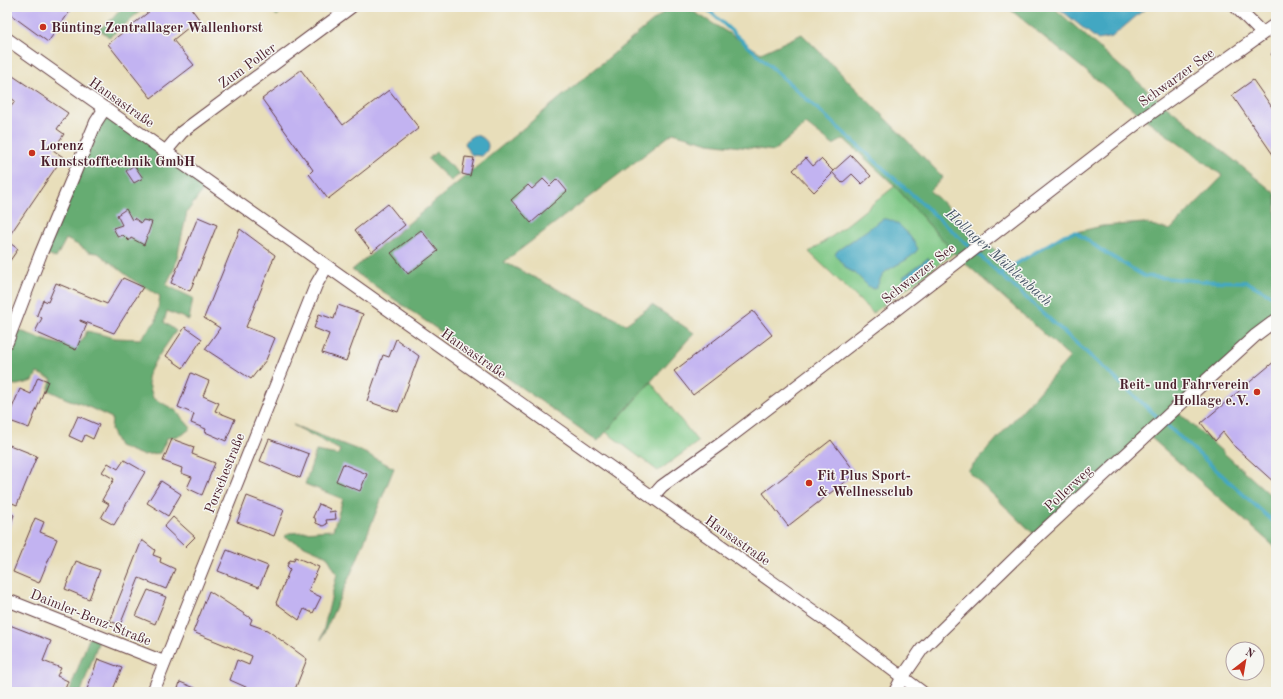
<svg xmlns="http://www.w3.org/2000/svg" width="1283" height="699" font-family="'Old Standard TT',serif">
<rect width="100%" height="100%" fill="#f6f6f2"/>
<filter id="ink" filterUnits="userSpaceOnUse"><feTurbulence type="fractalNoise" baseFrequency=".025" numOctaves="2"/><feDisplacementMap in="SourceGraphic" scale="8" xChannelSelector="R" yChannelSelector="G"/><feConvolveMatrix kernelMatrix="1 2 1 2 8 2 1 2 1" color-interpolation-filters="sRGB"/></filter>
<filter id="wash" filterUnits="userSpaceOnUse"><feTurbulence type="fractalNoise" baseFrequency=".012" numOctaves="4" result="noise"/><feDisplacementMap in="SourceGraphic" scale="16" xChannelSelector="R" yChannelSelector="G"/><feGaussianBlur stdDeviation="0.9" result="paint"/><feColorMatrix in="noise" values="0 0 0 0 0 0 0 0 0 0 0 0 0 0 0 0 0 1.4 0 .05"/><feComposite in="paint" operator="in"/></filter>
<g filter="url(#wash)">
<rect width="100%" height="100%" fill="#e8deba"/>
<!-- green -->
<path fill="#7dc784" stroke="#647358" d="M269,7H285L277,16Z
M895,186L954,253L873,313L809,252L834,235Z
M651,382L698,442L658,471L606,432Z"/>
<!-- forest -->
<path fill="#66ac72" stroke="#58664e" d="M123,7H144L120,29L109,37L99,29L112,19Z
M670,7H686L761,53L802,34L943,177L930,191L1013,266L1064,235L1102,226L1144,223L1170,230L1223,176L1144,118L1007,7H1053L1154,96L1276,194V320L1175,409L1276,500V548L1148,435L1037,537L968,471L1070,357L954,253L895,186L844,139L833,145L806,124L774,151L709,143L673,133L504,262L626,324L652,305L694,333L598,441L352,270Z
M105,108L209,182L187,212L175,267L166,285L193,298L189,320L167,311L164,322L176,331L155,361L147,377L153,398L175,410L191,428L182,435L167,438L160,453L142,455L119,446L111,430L112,418L84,405L67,399L48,390L52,379L37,373L33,381L17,385L7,384V329C28,330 46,344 67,345C72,345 78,342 82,341L87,331L115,338L140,339L156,321L160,296L133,280L98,253L89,252L78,245L66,239L56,258L41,253Z
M436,152L460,174L451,181L428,159Z
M293,425L361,451L394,468L356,562L321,640L337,574L327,556L284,537L289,533L333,530L343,499L305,484L316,451L338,455L340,450Z
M91,633L100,637L81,692H69Z"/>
<!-- water -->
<path fill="#42a7c2" stroke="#466376" d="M1057,7H1147L1112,37L1098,40Z
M474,135C488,137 493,147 482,156L472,155L467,149L465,143L469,138Z
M883,219C897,218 912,237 918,249C910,261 893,265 884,273C879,278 880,285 874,289L868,286L855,273L847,269L835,255L837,251Z
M928,258L931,263L907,282L903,277Z"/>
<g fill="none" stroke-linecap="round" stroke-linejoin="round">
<!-- stream -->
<path stroke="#42a7c2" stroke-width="3.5" d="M705,7L1276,524
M999,274L1064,235L1076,232L1101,250L1144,276L1200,281L1247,282L1276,298"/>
</g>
<g id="blocks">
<!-- building -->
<path fill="#c2b3f1" d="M7,7H73L48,42L7,12Z
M155,7H190L199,19L173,40L194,65L151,98L108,44Z
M1276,51V61L1271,54Z
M301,70L343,125L389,90L419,128L328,199L309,174L313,170L262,99Z
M7,72L68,113L57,129L64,134L53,150L63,157L7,239V113L15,101L7,95Z
M1253,80L1276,113V159L1232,95Z
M851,155L871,176L862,184L852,174L842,183L832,172Z
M465,157L474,158L470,176L462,174Z
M806,158L813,166L821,159L833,171L831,173L832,174L814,192L793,170Z
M134,165L143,178L134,183L126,171Z
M543,179L550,186L557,179L567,191L531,223L511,200L528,185L532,189Z
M388,204L405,225L372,252L355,230Z
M126,209L132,220L134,218L141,223L143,220L152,222L144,245L131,238L129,241L123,235L118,237L113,228L122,225L117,215Z
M198,217L217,225L190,291L171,283Z
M240,229L275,255L246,327L275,338L266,360L251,379L205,349L220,328L204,318Z
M421,230L438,251L408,274L391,253Z
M7,241L18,249L7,265Z
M123,278L143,287L114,333L80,320V321L87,324L76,350L35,332L42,318L37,315L43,300L48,302L56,283L107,304Z
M338,305L363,314L346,361L322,353L329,334L314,328L319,314L334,319Z
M753,311L772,335L693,395L674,371Z
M185,327L202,339L183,368L166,356Z
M396,339L419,356L398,412L367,401L383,355L389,357Z
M1276,360V484L1235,447L1223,432L1215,441L1201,423Z
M191,373L209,381L203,396L219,403L215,411L235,419L226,441L205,432L206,429L191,423L194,414L178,407Z
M38,377L48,381L29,428L7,420L20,389L31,394Z
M78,416L99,425L93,439L85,435L82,442L69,436Z
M172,439L194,447L192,454L215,463L202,495L187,488L192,477L181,473L182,468L163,461Z
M269,439L309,454L300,478L260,461Z
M831,440L856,473L788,526L763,493Z
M7,444L37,456L17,505L7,501Z
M124,460L145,472L114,525L101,518L109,504L102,500L114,479L102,472L108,463L118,469Z
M343,464L367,474L360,491L336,481Z
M161,481L181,494L168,516L147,503Z
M247,496L284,510L274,536L237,522Z
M319,504L330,509L329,512L335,511L336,519L326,520L327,524L323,526L316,523L315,518L313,517Z
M7,512L14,515L7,534Z
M173,517L195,537L185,547L164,527Z
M35,518L44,522L40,532L57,539L39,583L13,572Z
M142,540L155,550L153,555L161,558L160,562L175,569L166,589L139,578L120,625L110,621Z
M227,550L268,566L259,587L218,571Z
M295,557L319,567L308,591L321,597L313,613L304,609L299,620L276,603L290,569L287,566L290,560L294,561Z
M76,561L100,570L89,599L65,589Z
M148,590L166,597L155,624L136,616Z
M209,591L252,619L250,624L267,630L307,659L294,692H257L230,680L237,660L249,665L252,656L193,632Z
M7,624L51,641L43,661L61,668L57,676L68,681L64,692H7Z
M98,659L122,668L112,692H86Z
M180,682L205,692H177Z"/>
</g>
</g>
<g filter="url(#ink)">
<use href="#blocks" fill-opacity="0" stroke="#623c40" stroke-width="1"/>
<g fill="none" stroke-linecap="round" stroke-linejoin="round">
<defs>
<path id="street" d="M1236,7L1262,33
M7,39L837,628L922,692
M166,151L182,132L351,7
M7,342L41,253L96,122L105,108
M652,497L662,486L726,440L793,389L1144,118L1276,24
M7,600L164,662
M153,692L316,285L327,266
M895,692L902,678L922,649L1037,537L1175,409L1256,335L1276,320"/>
</defs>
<!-- street casing -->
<use href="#street" stroke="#623c40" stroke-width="14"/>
<!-- street -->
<use href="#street" stroke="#fff" stroke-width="12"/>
</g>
</g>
<!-- markers -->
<g fill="#c8321e" stroke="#f6f6f2" stroke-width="1.5">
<circle cx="43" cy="27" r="4"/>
<circle cx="32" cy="153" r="4"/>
<circle cx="1257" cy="392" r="4"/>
<circle cx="809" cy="483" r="4"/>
</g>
<g text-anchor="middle" stroke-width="3" stroke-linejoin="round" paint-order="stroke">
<!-- poi labels -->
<g font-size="14" font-weight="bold" fill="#4a1f2b" stroke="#f6f6f2" text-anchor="start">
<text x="51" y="32">Bünting Zentrallager Wallenhorst</text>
<text x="40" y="150">Lorenz<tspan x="40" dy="16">Kunststofftechnik GmbH</tspan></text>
<text x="1249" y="389" text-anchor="end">Reit- und Fahrverein<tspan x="1249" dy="16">Hollage e.V.</tspan></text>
<text x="817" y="480">Fit Plus Sport-<tspan x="817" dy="16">&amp; Wellnessclub</tspan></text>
</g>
<!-- street labels -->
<g font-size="14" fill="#4a1f2b" stroke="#f6f6f2">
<text transform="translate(247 65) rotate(-36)" y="5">Zum Poller</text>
<text transform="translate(1176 77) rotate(-36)" y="5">Schwarzer See</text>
<text transform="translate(122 102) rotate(35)" y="5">Hansastraße</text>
<text transform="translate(918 273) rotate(-38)" y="5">Schwarzer See</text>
<text transform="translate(474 353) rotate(35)" y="5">Hansastraße</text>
<text transform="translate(224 473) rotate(-68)" y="5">Porschestraße</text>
<text transform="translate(1068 488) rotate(-43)" y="5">Pollerweg</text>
<text transform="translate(738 540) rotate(35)" y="5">Hansastraße</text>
<text transform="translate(91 617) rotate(22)" y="5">Daimler-Benz-Straße</text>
</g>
<!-- water labels -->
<g font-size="15" font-style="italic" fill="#475567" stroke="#f6f6f2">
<text transform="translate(999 257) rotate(42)" y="5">Hollager Mühlenbach</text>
</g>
</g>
<!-- margin -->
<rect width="1283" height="699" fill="none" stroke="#f6f6f2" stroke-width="24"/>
<!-- north arrow -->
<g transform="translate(1245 661) rotate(31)"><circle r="19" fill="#f6f6f2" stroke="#b1a0a2"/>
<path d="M0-3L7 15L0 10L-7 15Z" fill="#c8321e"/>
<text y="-6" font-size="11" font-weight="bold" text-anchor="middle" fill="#4a1f2b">N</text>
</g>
</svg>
